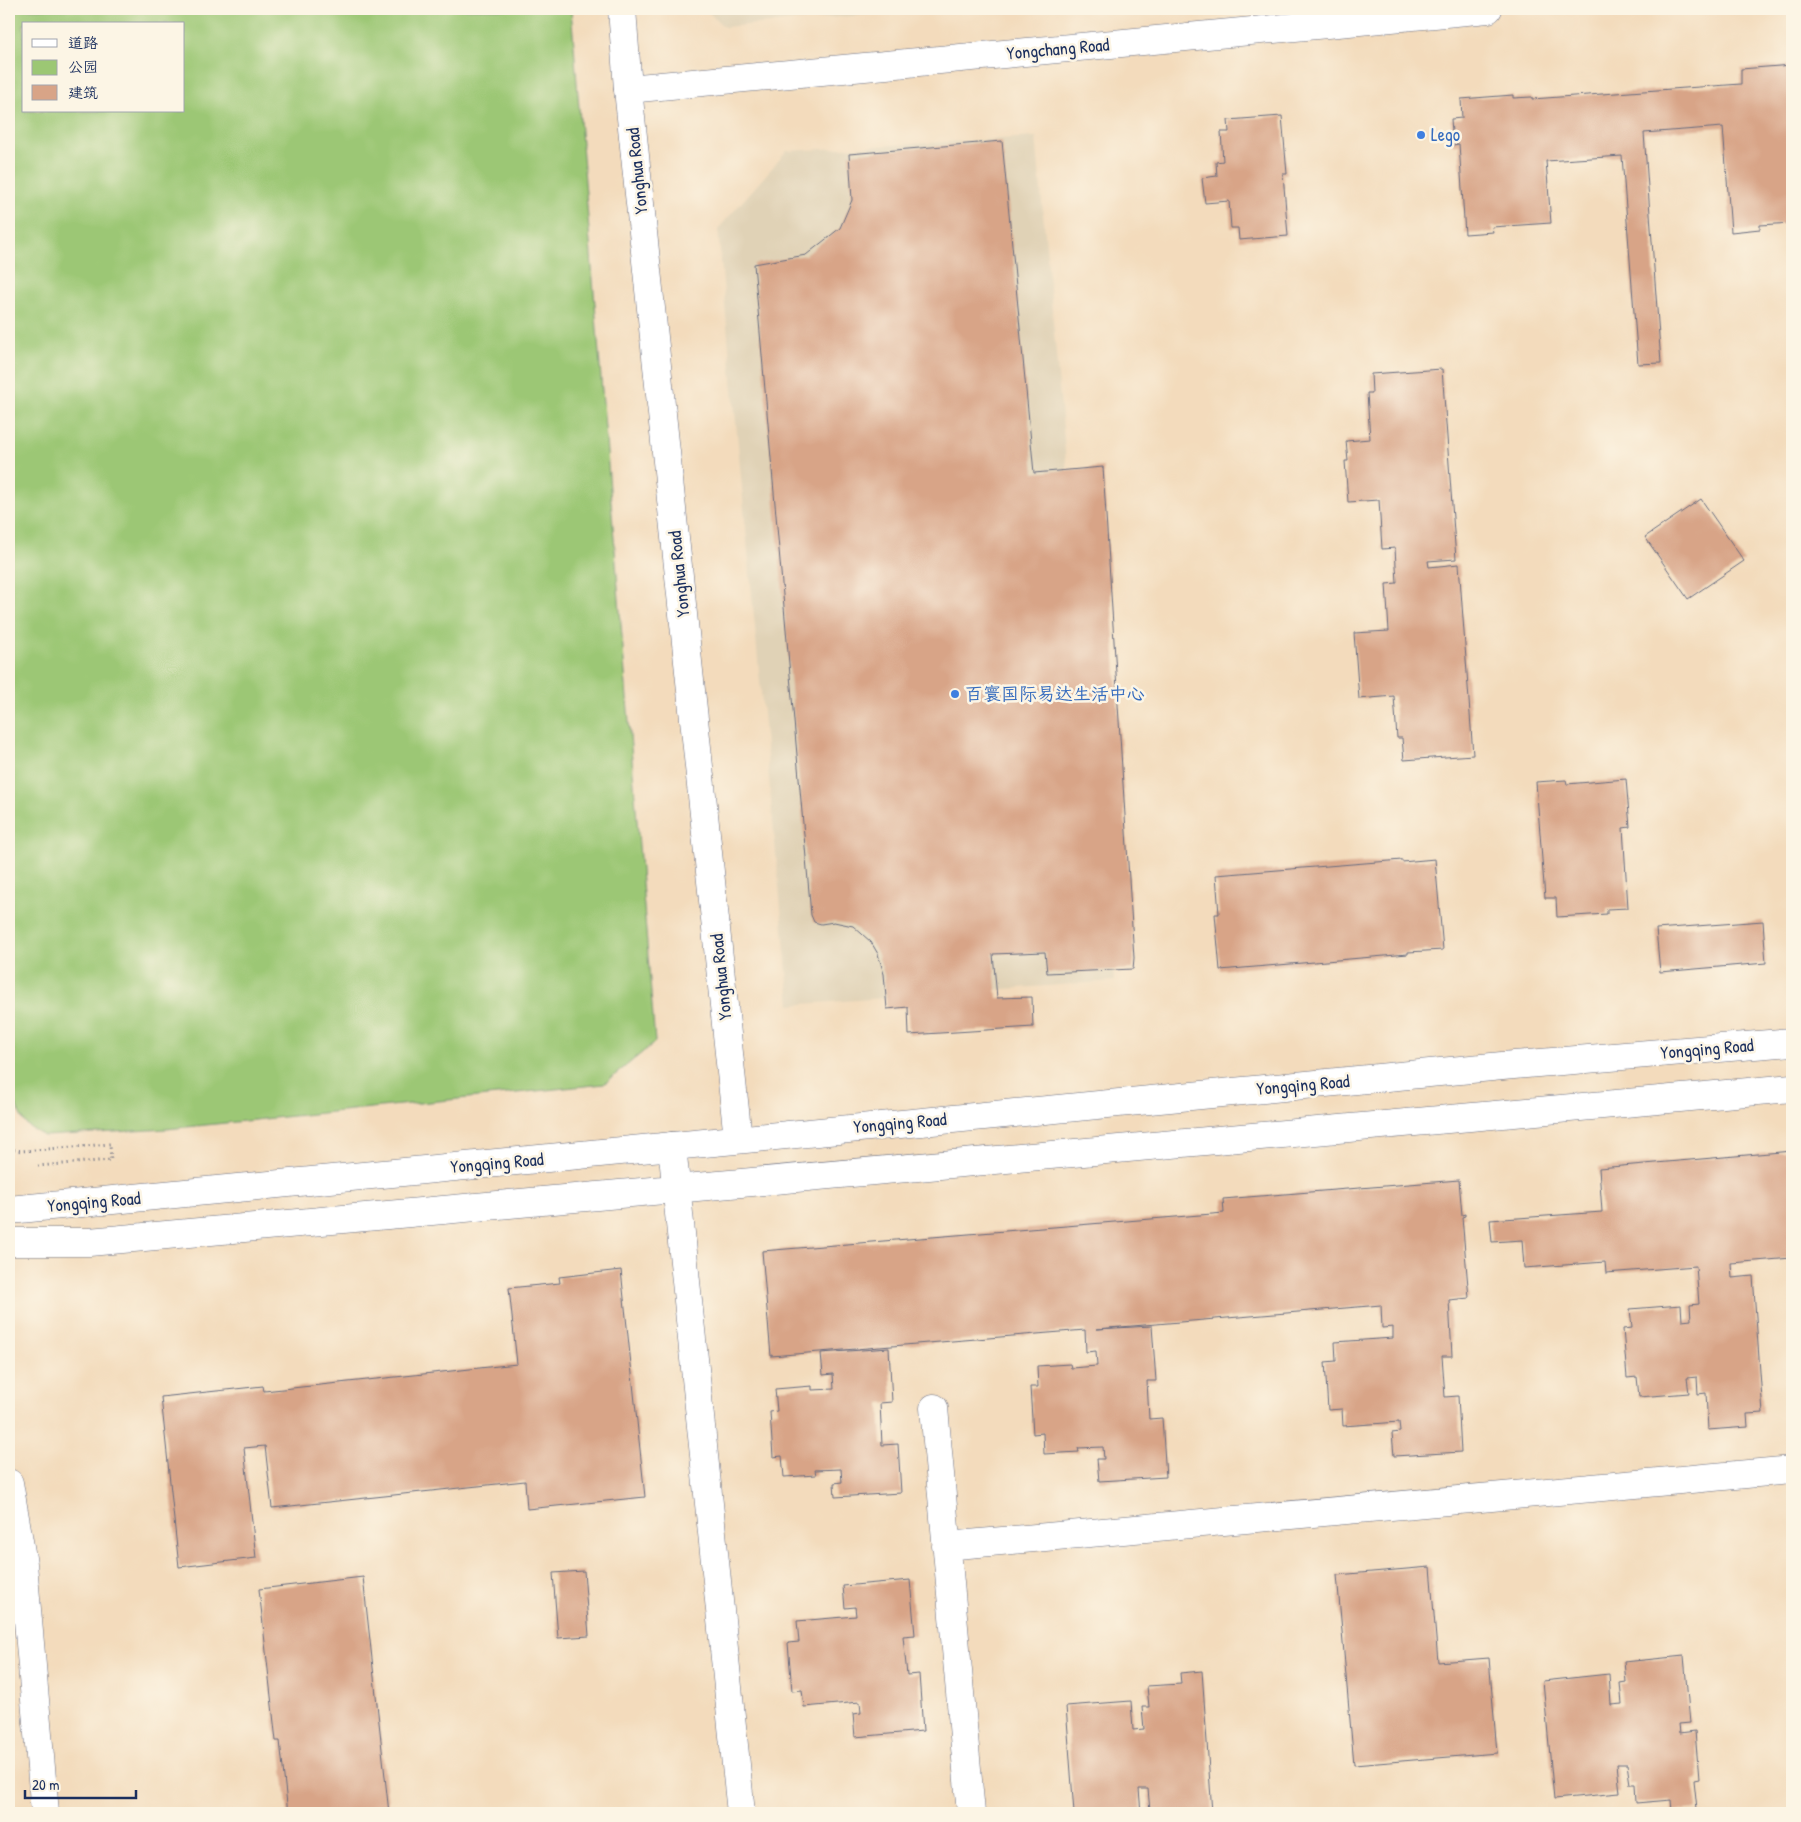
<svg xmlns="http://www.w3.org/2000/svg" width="1801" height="1822" font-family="'Patrick Hand','LXGW WenKai TC',sans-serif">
<rect width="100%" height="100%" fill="#fcf5e5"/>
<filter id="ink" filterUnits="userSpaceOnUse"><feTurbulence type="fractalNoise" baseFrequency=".02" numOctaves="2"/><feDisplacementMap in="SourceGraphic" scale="10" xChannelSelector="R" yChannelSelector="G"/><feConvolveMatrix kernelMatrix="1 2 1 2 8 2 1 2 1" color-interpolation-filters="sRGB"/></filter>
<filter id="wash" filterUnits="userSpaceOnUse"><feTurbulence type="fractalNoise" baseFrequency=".0096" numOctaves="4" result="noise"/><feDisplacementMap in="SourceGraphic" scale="20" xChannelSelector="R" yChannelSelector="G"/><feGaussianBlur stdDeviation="1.12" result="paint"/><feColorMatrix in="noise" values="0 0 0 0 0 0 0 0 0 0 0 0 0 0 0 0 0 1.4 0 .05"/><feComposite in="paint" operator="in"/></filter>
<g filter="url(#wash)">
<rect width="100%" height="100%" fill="#f3dbbc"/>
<!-- built -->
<path fill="#e0d2b6" d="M705,9H930L724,27Z
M1036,137L1114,981L790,1005L718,229L787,151Z"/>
<!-- green -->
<path fill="#9cc774" stroke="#5c7b69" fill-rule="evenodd" d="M9,9H571L655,1042L604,1084L167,1129L44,1136C39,1133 31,1129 27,1125C11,1106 11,1076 9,1052ZM24,24H184V111H24Z"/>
<g id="blocks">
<!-- building -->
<path fill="#d8a487" d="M1792,65V223L1760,225V229L1731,232L1723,127L1644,133L1661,363L1638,364L1622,156L1546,161L1551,223L1492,227L1493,232L1465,234L1459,144L1453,145L1451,119L1462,118L1461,99L1513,95V98L1532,97V99L1741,84V69Z
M1282,116L1287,174H1283L1288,236L1239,240L1238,228H1231L1229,201L1205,203L1202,178L1217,176L1216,162L1223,161L1221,132H1229L1228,120Z
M1002,141L1034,473L1103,467L1134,958L1133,969L1047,973L1045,952L993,954L997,998L1032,997L1033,1027L909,1035L908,1007L887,1009L884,974L878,954L871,942L853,926L834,922L821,924L814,922L811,915L754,264L806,255L840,228L852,200L849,154Z
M1442,369L1456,559L1428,561L1429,567L1459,564L1473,755L1404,760L1402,738H1397L1394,696L1359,699L1354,633L1389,631L1386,584L1397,583L1395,548L1382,549L1379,500L1348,502L1345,461H1348L1346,441L1370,439L1367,393H1372L1371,374Z
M1701,499L1744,561L1688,599L1645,537Z
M1626,779L1630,827L1623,828L1628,908L1607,909V914L1557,917L1556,898H1545L1536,782L1566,780L1567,784Z
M1435,859L1443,950L1408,952V954L1220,970L1215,914H1219L1216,875L1402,860V862Z
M1763,921L1766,963L1660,972L1656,929Z
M1792,1151V1258L1731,1263L1732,1278L1753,1276L1763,1413L1747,1414L1748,1427L1708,1430L1706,1393L1698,1394L1697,1377L1687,1378L1689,1393L1639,1397L1637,1377L1627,1378L1623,1329L1632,1328L1630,1309L1681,1305L1682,1321L1691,1320L1690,1305L1699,1304L1696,1266L1606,1273L1605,1262L1524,1268L1522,1240L1492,1242L1490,1220L1602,1212L1599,1168Z
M1459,1180L1462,1215L1465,1214V1216L1462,1217L1469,1298L1449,1300L1452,1356H1442L1445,1397L1458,1396L1461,1452L1394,1456L1392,1433L1400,1432L1399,1422L1343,1426L1342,1409L1328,1410L1325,1362L1336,1361L1335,1342L1393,1338V1327L1382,1328L1381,1305L1097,1329L1152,1326L1156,1381H1147L1149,1419L1162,1418L1166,1477L1099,1481L1097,1459H1104L1103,1447L1078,1448L1079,1452L1044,1454L1043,1433L1033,1434L1030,1387H1038L1037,1366L1070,1364L1071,1368L1097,1366L1096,1351L1086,1352L1085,1330L771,1356L762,1251L1224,1213L1223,1199Z
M621,1270L645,1497L527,1509L525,1481L272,1508L265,1446L244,1448L256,1558L179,1567L161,1397L263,1386L264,1391L517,1364L509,1288L560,1283L559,1277Z
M889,1348L892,1402L880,1403L882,1445L898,1444L901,1493L835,1497L834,1483L842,1482L841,1469L815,1470L816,1475L784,1477L782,1456L773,1457L770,1412L777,1411L775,1389L812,1386V1390L834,1389L833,1374L823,1375L821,1353Z
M1430,1567L1438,1662L1489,1658L1497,1753L1354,1765L1337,1575Z
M584,1571L589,1636L558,1638L553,1573Z
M363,1577L389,1813H288L280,1741H276L259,1589Z
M910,1580L915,1635L903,1636L907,1675L919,1674L923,1731L855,1737L853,1714L861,1713L860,1702L804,1707L802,1690L792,1691L788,1643L799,1642L797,1621L856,1616L855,1607L845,1608L843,1586Z
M1684,1656L1690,1723L1679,1724L1680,1733L1695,1731L1699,1779L1694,1780L1697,1809L1672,1811L1671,1800L1636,1803L1635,1784H1630L1627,1764H1617L1620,1793L1554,1799L1543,1681L1609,1674L1611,1705L1622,1704L1620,1683L1626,1682L1624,1662Z
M1202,1671L1212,1813H1158V1810L1150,1811L1148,1789H1139L1141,1813H1074L1066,1706L1131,1701L1133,1730L1144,1729L1142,1707H1149L1147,1686L1181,1684L1180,1673Z"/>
</g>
</g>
<g filter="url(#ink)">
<use href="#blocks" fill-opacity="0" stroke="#676b7f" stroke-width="1"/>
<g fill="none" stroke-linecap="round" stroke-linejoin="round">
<defs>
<path id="minor" d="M622,9L628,89L738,1139
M672,1146L741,1813
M934,1408L971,1813
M946,1546L1792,1470"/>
<path id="tertiary" d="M628,89L1488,9
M9,1210L1502,1066L1792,1042
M9,1242H89L1792,1088
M9,1483L23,1564L45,1813"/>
</defs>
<!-- minor casing -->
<use href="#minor" stroke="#676b7f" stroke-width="29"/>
<!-- tertiary casing -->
<use href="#tertiary" stroke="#676b7f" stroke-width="29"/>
<!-- path -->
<path stroke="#676b7f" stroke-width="3" stroke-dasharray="1 4" stroke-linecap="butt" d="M9,1149L22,1151L110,1144L111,1160L38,1166"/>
<!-- minor -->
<use href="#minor" stroke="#fff" stroke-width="28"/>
<!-- tertiary -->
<use href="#tertiary" stroke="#fff" stroke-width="28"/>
</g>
</g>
<!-- markers -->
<g fill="#3f7fe0" stroke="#fcf5e5" stroke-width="2">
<circle cx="1421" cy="135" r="5"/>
<circle cx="955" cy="694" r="5"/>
</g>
<g text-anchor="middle" stroke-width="5" stroke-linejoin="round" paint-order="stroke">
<!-- street labels -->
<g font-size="18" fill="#1b2f5e" stroke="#fcf5e5">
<text transform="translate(1058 49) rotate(-5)" y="6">Yongchang Road</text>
<text transform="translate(637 171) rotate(-96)" y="6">Yonghua Road</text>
<text transform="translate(679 574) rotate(-96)" y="6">Yonghua Road</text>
<text transform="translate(721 977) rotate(-96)" y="6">Yonghua Road</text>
<text transform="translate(1707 1049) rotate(-5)" y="6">Yongqing Road</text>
<text transform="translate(1303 1085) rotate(-5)" y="6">Yongqing Road</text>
<text transform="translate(900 1123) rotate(-5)" y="6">Yongqing Road</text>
<text transform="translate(497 1163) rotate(-5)" y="6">Yongqing Road</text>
<text transform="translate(94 1202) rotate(-5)" y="6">Yongqing Road</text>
</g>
<!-- shop labels -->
<g font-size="18" fill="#366cbe" stroke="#fcf5e5" text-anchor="start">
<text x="1431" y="141">Lego</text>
<text x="965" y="700">百寰国际易达生活中心</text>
</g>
</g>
<!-- margin -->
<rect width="1801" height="1822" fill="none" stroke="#fcf5e5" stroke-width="30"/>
<!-- legend -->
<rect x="22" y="22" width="162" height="90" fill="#fcf5e5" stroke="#a2a6af"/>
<rect x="32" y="39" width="25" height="8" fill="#ffffff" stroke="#a2a6af"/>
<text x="68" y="48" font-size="15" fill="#1b2f5e">道路</text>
<rect x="32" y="60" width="25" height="15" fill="#9cc774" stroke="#a2a6af"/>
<text x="68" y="72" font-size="15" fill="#1b2f5e">公园</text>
<rect x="32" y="85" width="25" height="15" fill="#d8a487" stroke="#a2a6af"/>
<text x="68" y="98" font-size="15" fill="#1b2f5e">建筑</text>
<!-- scale -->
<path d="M25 1790v8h111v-8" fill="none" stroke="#1b2f5e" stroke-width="2.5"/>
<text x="32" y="1790" font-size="15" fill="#1b2f5e" stroke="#fcf5e5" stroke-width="4" paint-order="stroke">20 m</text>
</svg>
